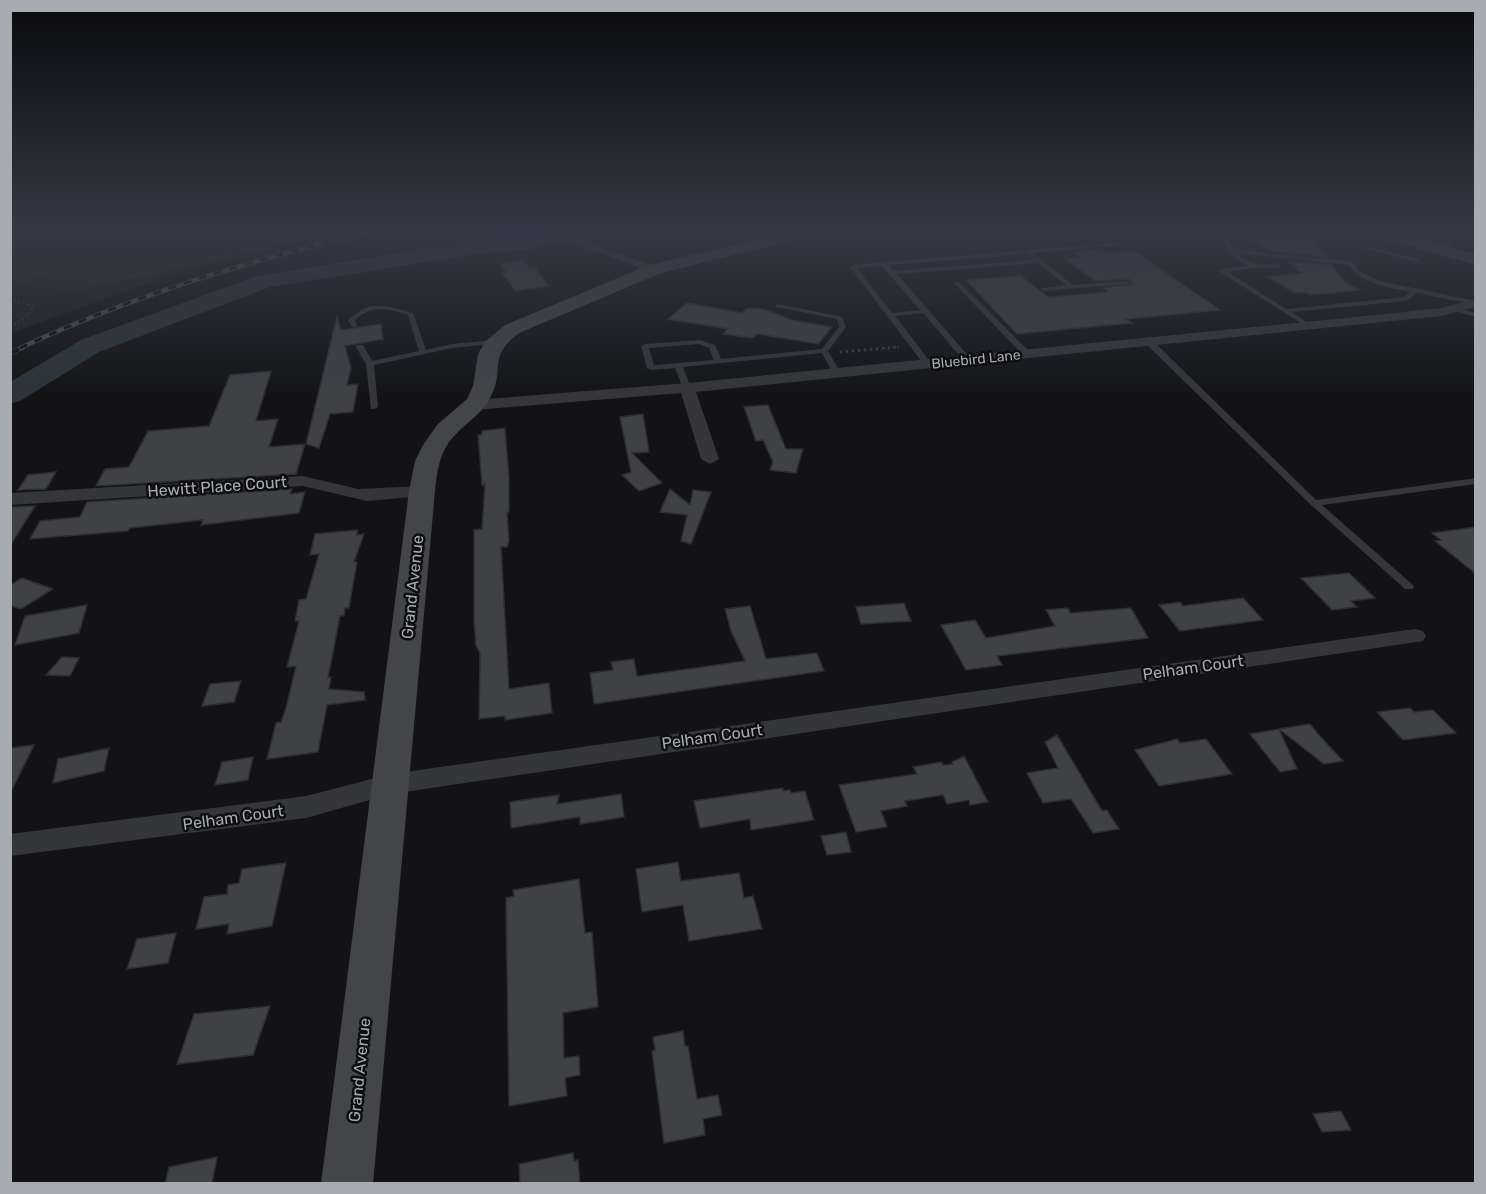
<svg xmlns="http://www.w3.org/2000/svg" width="1486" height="1194" font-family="Rubik,sans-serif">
<rect width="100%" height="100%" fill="#131315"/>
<!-- built -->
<path fill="#1f1f22" d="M11,233H338L193,267L11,333Z"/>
<!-- green -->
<path fill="#202720" d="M10,233H322L135,279L77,291L11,285Z"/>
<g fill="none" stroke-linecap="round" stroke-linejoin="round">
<!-- river -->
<path fill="#2c343a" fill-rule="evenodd" d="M542,233H588L585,238L522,250L476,254L270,287L99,352L20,401L10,404V382L81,340L257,276L476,240Z"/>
</g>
<!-- building -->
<path fill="#404145" stroke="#2d2e31" stroke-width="1.5" d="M1238,233H1307L1327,257L1270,251Z
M1100,249L1104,252L1134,251L1220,310L1126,319L1132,323L1017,334L966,280L1021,276L1048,297L1108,292L1104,288L1132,284L1130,279L1095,281L1066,259L1082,257L1074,252Z
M523,260L530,269L535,268L549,286L515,291L502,273L506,272L500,264Z
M1287,261L1332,265L1343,281L1360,290L1310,295L1304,292L1295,293L1267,277L1302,273L1292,267H1298Z
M687,303L742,313L747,308L764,309L792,320L832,327L818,344L758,334L752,338L723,334L728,329L668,319Z
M337,316L341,330L381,324L383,339L345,346L351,368L347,385L358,384L353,412L330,414L319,448L306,444Z
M271,371L256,421L278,419L269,447L305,444L296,474L96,486L105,469L129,467L148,431L209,426L230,375Z
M768,405L786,449H803L796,473L770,470L773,462L763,440L756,441L744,407Z
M643,414L649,452L632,453L662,483L639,491L622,475L631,472L620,417Z
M505,428L509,478V512H507L509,541L507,547H501L509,689L549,683L552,713L505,720V716L479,719L480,653L476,646L474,620V530L482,529L485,484L482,485L478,435H482V431Z
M56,472L46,489L18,490L28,475Z
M292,489L290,494L305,492L299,513L201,525L203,520L130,528L128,531L30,539L40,521L80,517L87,502Z
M670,489L690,505L693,490L711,492L691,544L681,541L687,515L660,512Z
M35,506L10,546V507Z
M1476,527V574L1435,541L1441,540L1432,533Z
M357,530V535L364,534L354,562H357L349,608H345L344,616H340L328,678L331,677L329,689L364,692L365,700L327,705L318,752L267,759L276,723L281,722L286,708L296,666L287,667L299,621H295L299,600L306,599L319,554L310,555L315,534Z
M1349,573L1375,598L1351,601L1357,607L1332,610L1301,578Z
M22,578L53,589L21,609L10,606V585Z
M1243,598L1263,620L1180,631L1159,605L1180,602L1183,606Z
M904,603L911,621L861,624L856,607Z
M87,605L79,633L15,645L25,616Z
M750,606L766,659L817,653L824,671L594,704L590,673L613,670L611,662L634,659L637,676H639L745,661L731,631L725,609Z
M1068,608L1070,613L1131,608L1148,638L997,656L1002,665L966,670L941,625L975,620L986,638L1055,626L1046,610Z
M62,657L79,658L70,676L46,675Z
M241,681L234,702L202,706L210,684Z
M1410,708L1414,712L1433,710L1456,733L1403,740L1377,712Z
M1310,724L1318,734L1343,761L1324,764L1279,729Z
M1279,729L1297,769L1280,772L1250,734Z
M1057,735L1102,811L1107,810L1119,829L1093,833L1071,799L1043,803L1027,773L1058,768L1045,742Z
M1177,739L1180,743L1206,739L1232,774L1159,786L1135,750Z
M34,745L10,794V748Z
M109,748L104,771L53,783L58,759Z
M964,756L988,802L970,805L969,800L947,804L943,795L905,801L907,806L881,811L887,827L856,832L839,785L917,774L913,767L942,762L943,765L953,764L952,762Z
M253,757L248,780L215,785L222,762Z
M783,788V791L790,790L791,793L805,791L814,820L751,830L750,819L700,828L694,801Z
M621,794L624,817L580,824V817L511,828L510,802L559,795L557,804Z
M846,832L851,852L827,855L821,836Z
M678,862L681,881L739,873L744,898L753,896L762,929L689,941L683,905L642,912L636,869Z
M286,863L272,926L227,934L229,924L196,929L204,897L227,894L228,885L239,883L242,869Z
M579,879L585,933L592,932L598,1007L563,1013L564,1058L579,1056L580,1075L565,1078L567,1096L509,1106L506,898L514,896L513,890Z
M176,933L168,963L127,969L137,939Z
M270,1006L253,1055L177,1064L194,1014Z
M683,1031L685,1046H688L697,1099L718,1095L722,1115L703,1119L705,1135L664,1143L652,1051L655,1050L653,1037Z
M1341,1111L1351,1130L1322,1132L1313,1114Z
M573,1153L574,1161L578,1160L580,1184H520L519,1164Z
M217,1157L212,1184H165L169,1167Z"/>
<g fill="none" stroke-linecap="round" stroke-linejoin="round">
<!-- path-far1 -->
<path stroke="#3b3d40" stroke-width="2" stroke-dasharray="1.5 3" stroke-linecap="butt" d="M10,270L102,282L214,258L308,233
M10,299L33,306L28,315L10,328
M884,348L899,347"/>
<!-- path -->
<path stroke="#3b3d40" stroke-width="3" stroke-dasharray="2 4" stroke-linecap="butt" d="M840,352L899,347"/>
<!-- lane -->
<path fill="#35363a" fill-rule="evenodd" d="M1446,233H1454L1455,239L1440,250H1436V248L1449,238V235Z
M1224,238H1228L1234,249L1353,262L1359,271L1380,281L1476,301V305L1417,293L1406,301L1292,312L1312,326L1307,327L1220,272V270L1222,269L1248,266C1235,261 1226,250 1224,238ZM1237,253L1349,265C1362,285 1388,287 1410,292L1404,297L1286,309L1228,272L1254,268H1278L1280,267V265C1263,263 1250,267 1237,253Z
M1121,242L1124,244L1123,245L1033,253L1073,285L1130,281L1131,282L1128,284L1044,291L1041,289L1042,288L1066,285L1038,263L897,274L972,360L965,362L923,313L895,316L932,364L928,366H925L850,267L853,265L884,262ZM1027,254L1034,260L893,271L889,265ZM882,266L920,310L892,313L857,268Z
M1369,246L1418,259L1419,260L1416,262L1367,249L1366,248Z
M955,282H959L1030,352V356H1024L955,284Z
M778,304L842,317L846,327L828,351L841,373L840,375H834L822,353L683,367L691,388L687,390L683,388L675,368L651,370L647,368L641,346L645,344L700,340L715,345L721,359L822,349L839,327L837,319L776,307V305ZM699,344L709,348L714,360L654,365L649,348Z
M371,306H387L413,313L426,350L452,344L494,340L498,342L494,344L452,348L374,365L378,407L374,409H371L366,364L356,347L357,345H363L372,361L419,351L408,315C389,308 370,305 355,320L357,326L352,327L348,320L349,319L362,309Z
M1453,307L1476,313V317L1451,310L1450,309Z
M1146,340H1152L1316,500L1476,478V484L1322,505L1413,585L1414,587L1413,589H1405L1311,505L1146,344Z"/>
<!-- street -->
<path fill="#35363a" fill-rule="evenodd" d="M546,233H563L661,269L659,272H651Z
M1476,299V307L1441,316L696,392L719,459L710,464L701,459L681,393L474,410L466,405L474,400L687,383L1375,315L1441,308Z
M303,476L358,489L422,486L431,491L422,496L367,501L303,486L10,505V493Z
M1415,629L1423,631L1426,636L1423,641L391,794L306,818L10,856V834L306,796L391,774Z"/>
<!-- secondary -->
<path fill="#434549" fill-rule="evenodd" d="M784,233H812L810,236L661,273L519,333C486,358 506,369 490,398C482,414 467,422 455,435C440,450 437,471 435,491L373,1184H321L409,491L415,461L423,445L438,424L467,399L473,386L478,354L485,342L505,325L649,265Z
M1373,233H1399L1476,254V265L1375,236Z"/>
<defs>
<path id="rail-far1" d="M20,348C131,296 247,261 366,233"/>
<path id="rail" d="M10,353L23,347"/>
</defs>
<!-- rail-far1 casing -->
<use href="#rail-far1" stroke="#4c4e52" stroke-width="4.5"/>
<!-- rail casing -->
<use href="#rail" stroke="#4c4e52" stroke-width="5"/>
<!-- rail-far1 -->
<use href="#rail-far1" stroke="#0e0e10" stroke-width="3" stroke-dasharray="8" stroke-linecap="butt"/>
<!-- rail -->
<use href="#rail" stroke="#0e0e10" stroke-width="4" stroke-dasharray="10" stroke-linecap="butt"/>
</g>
<!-- sky -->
<linearGradient id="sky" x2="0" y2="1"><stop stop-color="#0a0a0c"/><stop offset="0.58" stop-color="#333946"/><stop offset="1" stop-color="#333946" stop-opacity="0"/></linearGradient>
<rect width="1486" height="400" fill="url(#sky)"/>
<g text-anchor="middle" stroke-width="5" stroke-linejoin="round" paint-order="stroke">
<!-- far-street labels -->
<g font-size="14" fill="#a6abb4" stroke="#0e0e10">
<text transform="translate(976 359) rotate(-6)" y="5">Bluebird Lane</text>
</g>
<!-- street labels -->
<g font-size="16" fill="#a6abb4" stroke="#0e0e10">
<text transform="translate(217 486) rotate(-4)" y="6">Hewitt Place Court</text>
<text transform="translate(412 587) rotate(-84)" y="6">Grand Avenue</text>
<text transform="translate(1193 667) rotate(-8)" y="6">Pelham Court</text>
<text transform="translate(712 736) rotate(-8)" y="6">Pelham Court</text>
<text transform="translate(233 817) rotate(-8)" y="6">Pelham Court</text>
<text transform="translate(359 1070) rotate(-84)" y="6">Grand Avenue</text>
</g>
</g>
<!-- border -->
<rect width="1486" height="1194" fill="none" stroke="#a6abb4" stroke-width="24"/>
</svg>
